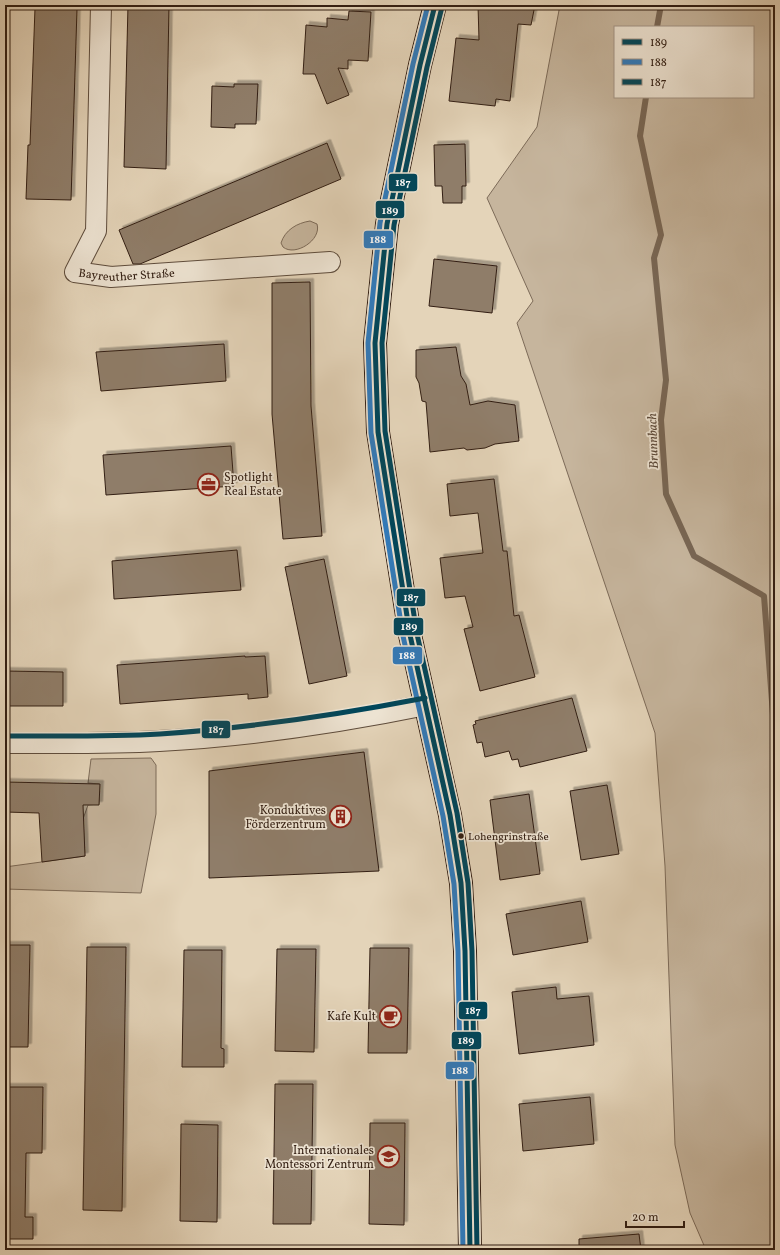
<svg xmlns="http://www.w3.org/2000/svg" width="780" height="1255" font-family="Vollkorn,serif">
<defs>
<filter id="shadow"><feDropShadow dx="3.5" dy="-3.5" stdDeviation="0" flood-color="#0004"/></filter>
</defs>
<rect width="100%" height="100%" fill="#e4d4b9"/>
<filter id="stains"><feTurbulence type="fractalNoise" baseFrequency=".005" numOctaves="4"/><feColorMatrix values="0 0 0 0 .2 0 0 0 0 .09 0 0 0 0 .02 0 0 0 .5 -.17"/></filter>
<radialGradient id="worn" r=".72"><stop offset=".6" stop-color="#630" stop-opacity="0"/><stop offset="1" stop-color="#630" stop-opacity=".3"/></radialGradient>
<!-- green -->
<path fill="#c6b59d" stroke="#7c6a58" fill-rule="evenodd" d="M560,5H775V1250H706L690,1213L675,1145L665,866L655,733L517,323L533,301L487,198L537,127ZM615,27H753V97H615Z
M310,221L317,224C322,240 295,257 283,247L281,243C285,230 297,223 310,221Z
M151,758L156,765V814L141,893L5,889V867L85,856L83,819L88,805L99,804V784L88,783L91,759Z"/>
<g fill="none" stroke-linecap="round" stroke-linejoin="round">
<!-- stream -->
<path stroke="#786654" stroke-width="6" d="M657,27L661,5
M646,97L640,136L661,235L654,258L666,380L661,420L666,494L694,556L764,596L775,741"/>
</g>
<!-- building -->
<path fill="#8f7d69" stroke="#321e12" filter="url(#shadow)" d="M128,5H169L166,169L124,167Z
M478,5H535L531,25L518,24L510,101L496,99L495,106L449,101L456,38L479,40Z
M35,8L77,9L71,200L26,199L28,145H30Z
M349,11L371,12L368,61L348,60V69L338,68L349,95L327,104L315,74H303L306,25L327,27V18L348,20Z
M234,84H258L256,124H235V128L211,127L212,86L234,87Z
M327,143L341,179L140,264H133L119,230Z
M465,144L466,186H462V203H443L442,186H435L434,145Z
M434,259L497,266L492,313L429,306Z
M310,282L311,406L322,536L283,539L272,414V283Z
M224,344L226,381L101,391L96,352Z
M456,347L461,376L466,384L470,405L488,401L515,405L519,441L495,444L485,448L467,450L464,448L430,452L426,402L422,401L419,383L416,377V350Z
M231,446L234,486L106,495L103,455Z
M494,479L503,551H507L514,616L519,615L535,677L480,691L464,629L473,627L465,596L445,598L440,558L483,553L478,513L450,516L447,484Z
M237,550L241,590L114,599L112,561Z
M324,559L347,676L309,684L285,567Z
M245,656V657L265,656L268,697L248,699V694L120,704L117,665Z
M5,671L63,672V706H5Z
M572,698L587,751L520,767L518,759L512,760L509,751L485,757L482,742L477,743L473,725L476,724L475,721Z
M364,752L379,871L209,878V771Z
M5,782L100,784L99,805H83L85,856L42,862L39,813L5,812Z
M607,785L619,854L581,860L570,791Z
M529,794L540,874L500,880L490,800Z
M581,901L588,942L513,955L506,914Z
M5,945H30L28,1047H5Z
M87,947H126L122,1211L83,1210Z
M370,948H409L407,1053H368Z
M277,949H316L314,1052L275,1051Z
M184,950H222L221,1048L224,1049V1067H182Z
M556,987L557,999L589,996L594,1045L519,1054L512,992Z
M275,1084H313L311,1224H273Z
M5,1087H43L42,1153H26L25,1217H33V1239H5Z
M590,1097L594,1144L523,1151L519,1104Z
M370,1123H405L404,1225L369,1224Z
M181,1124L218,1125L217,1222L180,1221Z
M639,1234L641,1250H579V1239Z"/>
<g fill="none" stroke-linecap="round" stroke-linejoin="round">
<defs>
<g id="street">
<path id="s1" d="M101,5L96,231L75,272L111,277L330,262"/>
<path d="M5,743C56,743 108,744 159,741C249,736 338,723 426,705"/>
</g>
<path id="secondary" d="M435,5L420,65L387,224L375,343L378,432L410,635L450,815L461,883L465,951L470,1250"/>
</defs>
<!-- street casing -->
<use href="#street" stroke="#5e4c3c" stroke-width="22"/>
<!-- secondary casing -->
<use href="#secondary" stroke="#321e12" stroke-width="24"/>
<!-- street -->
<use href="#street" stroke="#ede3d2" stroke-width="20"/>
<!-- secondary -->
<use href="#secondary" stroke="#ede3d2" stroke-width="22"/>
<defs>
<path id="bus-1" d="M435,5L420,65L387,224L375,343L378,432L410,635L450,815L461,883L465,951L470,1250"/>
<path id="bus-2" d="M428,5L413,64L380,223L368,343L371,433L403,636L443,816L454,884L458,951L463,1250"/>
<path id="bus-3" d="M442,7L427,67L394,225L382,343L385,431L417,634L457,813L468,883L472,951L477,1250
M5,736C57,736 108,737 160,734C249,728 337,715 425,698"/>
</defs>
<!-- bus-1 casing -->
<use href="#bus-1" stroke="#ede3d2" stroke-width="8"/>
<!-- bus-2 casing -->
<use href="#bus-2" stroke="#ede3d2" stroke-width="8"/>
<!-- bus-3 casing -->
<use href="#bus-3" stroke="#ede3d2" stroke-width="8"/>
<!-- bus-1 -->
<use href="#bus-1" stroke="#00465a" stroke-width="5"/>
<!-- bus-2 -->
<use href="#bus-2" stroke="#327ab9" stroke-width="5"/>
<!-- bus-3 -->
<use href="#bus-3" stroke="#00465a" stroke-width="5"/>
</g>
<!-- icons -->
<defs>
<symbol id="office-ring" viewBox="-11 -11 22 22"><circle r="9.5" fill="#ede3d2" stroke="#8f2418" stroke-width="1.5"/><path d="M-6-3h4V-5.5h4V-3h4V5H-6ZM-1-4.5V-3h2v-1.5ZM-6 0V1H6V0Z" fill="#8f2418"/></symbol>
<symbol id="building-ring" viewBox="-11 -11 22 22"><circle r="9.5" fill="#ede3d2" stroke="#8f2418" stroke-width="1.5"/><path d="M-4-6H4V6H1V3H-1V6H-4ZM-2.5-4.3h1.7v1.8h-1.7ZM.8-4.3h1.7v1.8H.8ZM-2.5-1h1.7V.8h-1.7ZM.8-1h1.7V.8H.8Z" fill="#8f2418"/></symbol>
<symbol id="cafe-ring" viewBox="-11 -11 22 22"><circle r="9.5" fill="#ede3d2" stroke="#8f2418" stroke-width="1.5"/><path d="M-5.5-4.5H6V0H3Q3 3.5 0 3.5H-2.5Q-5.5 3.5-5.5 0ZM3-3.2v2h1.7v-2ZM-6 4.5H4V6H-6Z" fill="#8f2418"/></symbol>
<symbol id="school-ring" viewBox="-11 -11 22 22"><circle r="9.5" fill="#ede3d2" stroke="#8f2418" stroke-width="1.5"/><path d="M0-5L7-2L0 1L-7-2ZM-4 1L0 2.5L4 1V4Q0 6-4 4Z" fill="#8f2418"/></symbol>
</defs>
<g fill-rule="evenodd">
<use href="#office-ring" x="196" y="472" width="25" height="25"/>
<use href="#building-ring" x="328" y="804" width="25" height="25"/>
<use href="#cafe-ring" x="378" y="1004" width="25" height="25"/>
<use href="#school-ring" x="376" y="1144" width="25" height="25"/>
</g>
<!-- markers -->
<circle fill="#321e12" stroke="#ede3d2" stroke-width="1.5" cx="461" cy="836" r="3.5"/>
<g text-anchor="middle" stroke-width="3.5" stroke-linejoin="round" paint-order="stroke">
<!-- bus labels -->
<g font-size="11" fill="#321e12" stroke="#ede3d2" text-anchor="start">
<text x="468" y="840">Lohengrinstraße</text>
</g>
<!-- street labels -->
<g font-size="12" fill="#321e12" stroke="#ede3d2">
<text dy="4" stroke="none"><textPath href="#s1" startOffset="324">Bayreuther Straße</textPath></text>
</g>
<!-- poi labels -->
<g font-size="12" fill="#321e12" stroke="#ede3d2" text-anchor="end">
<text x="224" y="481" text-anchor="start">Spotlight<tspan x="224" dy="14">Real Estate</tspan></text>
<text x="326" y="814">Konduktives<tspan x="326" dy="14">Förderzentrum</tspan></text>
<text x="376" y="1020">Kafe Kult</text>
<text x="374" y="1154">Internationales<tspan x="374" dy="14">Montessori Zentrum</tspan></text>
</g>
<!-- water labels -->
<g font-size="13" font-style="italic" fill="#5b4838" stroke="#ede3d2">
<text transform="translate(652 441) rotate(-92)" y="5">Brunnbach</text>
</g>
</g>
<g stroke="#ede3d2" stroke-width="1.5">
<rect x="388" y="173" width="30" height="19" rx="4" fill="#00465a"/>
<rect x="375" y="200" width="30" height="19" rx="4" fill="#00465a"/>
<rect x="363" y="230" width="31" height="19" rx="4" fill="#327ab9"/>
<rect x="396" y="588" width="30" height="19" rx="4" fill="#00465a"/>
<rect x="393" y="617" width="31" height="19" rx="4" fill="#00465a"/>
<rect x="392" y="646" width="31" height="19" rx="4" fill="#327ab9"/>
<rect x="201" y="720" width="30" height="19" rx="4" fill="#00465a"/>
<rect x="458" y="1001" width="30" height="19" rx="4" fill="#00465a"/>
<rect x="451" y="1031" width="31" height="19" rx="4" fill="#00465a"/>
<rect x="445" y="1061" width="30" height="19" rx="4" fill="#327ab9"/>
</g>
<g font-size="11" text-anchor="middle" font-weight="bold" fill="#fff">
<text x="403" y="186">187</text>
<text x="390" y="214">189</text>
<text x="378" y="243">188</text>
<text x="411" y="601">187</text>
<text x="409" y="630">189</text>
<text x="407" y="659">188</text>
<text x="216" y="733">187</text>
<text x="473" y="1014">187</text>
<text x="466" y="1044">189</text>
<text x="460" y="1074">188</text>
</g>
<!-- margin -->
<rect width="780" height="1255" fill="none" stroke="#e4d4b9" stroke-width="20"/>
<rect x="6" y="6" width="768" height="1243" fill="none" stroke="#321e12" stroke-width="2"/>
<rect x="10" y="10" width="760" height="1235" fill="none" stroke="#321e12"/>
<!-- legend -->
<rect x="614" y="26" width="140" height="72" fill="#ede3d2" stroke="#a29485"/>
<rect x="622" y="39" width="20" height="6" fill="#00465a" stroke="#a29485"/>
<text x="650" y="46" font-size="12" fill="#321e12">189</text>
<rect x="622" y="59" width="20" height="6" fill="#327ab9" stroke="#a29485"/>
<text x="650" y="66" font-size="12" fill="#321e12">188</text>
<rect x="622" y="79" width="20" height="6" fill="#00465a" stroke="#a29485"/>
<text x="650" y="86" font-size="12" fill="#321e12">187</text>
<!-- scale -->
<path d="M626 1221v6h58v-6" fill="none" stroke="#321e12" stroke-width="2"/>
<text x="632" y="1221" font-size="12" fill="#321e12" stroke="#ede3d2" stroke-width="3" paint-order="stroke">20 m</text>
<rect width="100%" height="100%" filter="url(#stains)"/>
<rect width="100%" height="100%" fill="url(#worn)"/>
</svg>
